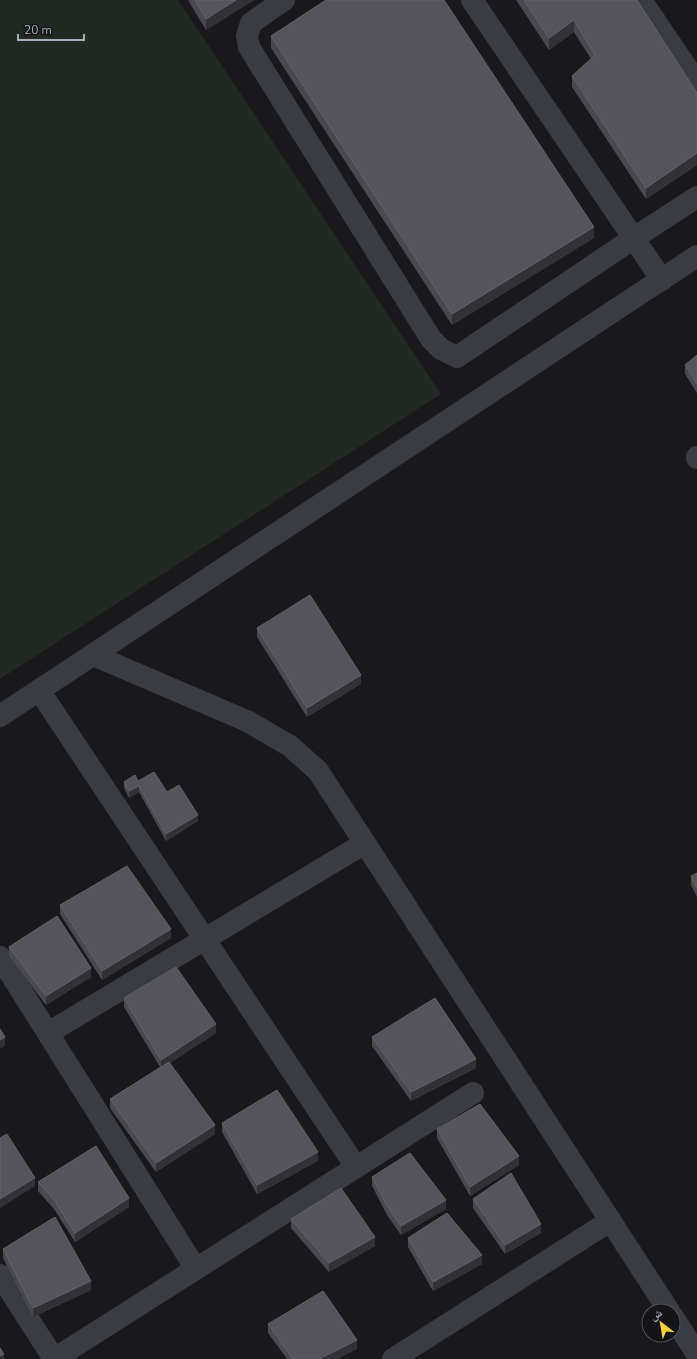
<svg xmlns="http://www.w3.org/2000/svg" width="697" height="1359" font-family="'Nunito Sans','Noto Naskh Arabic',sans-serif">
<rect width="100%" height="100%" fill="#19181b"/>
<!-- green -->
<path fill="#202922" d="M0,0H178L441,394L0,679Z"/>
<g fill="none" stroke-linecap="round" stroke-linejoin="round">
<!-- minor -->
<path stroke="#3b3b42" stroke-width="22" d="M284,0L251,23L247,36L249,47L431,339L441,349L457,357L634,238L697,197
M472,0L662,280
M641,0L697,83
M697,457V458
M93,655L247,721L290,746L318,771L669,1311
M39,690L356,1167
M0,716L697,256
M0,957L196,1269
M48,1033L365,843
M0,1275L54,1359
M673,1317L697,1354
M54,1359L473,1093
M393,1359L610,1221"/>
</g>
<!-- wall -->
<path fill="#4a4950" d="M188,0H254L206,30Z
M516,0H637L697,93V165L646,199L572,87V76L591,59L574,32L549,50Z
M271,36L594,238L452,325L271,48Z
M697,355V393L685,374V365Z
M257,628L361,684L307,717L257,637Z
M138,781L167,792L198,821L166,841L139,792L129,798L124,788V782Z
M697,873V897L691,885V876Z
M60,905L171,938L102,980L60,914Z
M9,947L91,977L46,1005L9,956Z
M124,998L216,1033L170,1063L215,1134L156,1172L110,1108V1099L160,1067L124,1007Z
M372,1037L476,1068L411,1101L372,1046Z
M222,1123L318,1161L257,1194L222,1132Z
M437,1129L519,1165L470,1196L437,1138Z
M372,1177L446,1209L401,1235L387,1215L372,1186Z
M38,1182L129,1207L75,1242L54,1209L38,1191Z
M473,1199L541,1233L505,1254L473,1208Z
M291,1219L375,1246L329,1272L291,1228Z
M408,1238L482,1264L433,1291L408,1247Z
M3,1249L91,1290L33,1317L3,1258Z
M268,1324L357,1349L337,1359H287L268,1333Z"/>
<!-- shaded-wall -->
<path fill="#323136" d="M236,0H254L206,30V19Z
M574,20V32L549,50V38Z
M697,153V165L646,199V188Z
M594,227V238L452,325V314Z
M361,675V684L307,717V708Z
M139,786V792L129,798V791Z
M198,815V821L166,841V834Z
M171,929V938L102,980V971Z
M91,968V977L46,1005V996Z
M216,1024V1033L161,1069V1060Z
M5,1037V1046L0,1049V1040Z
M476,1059V1068L411,1101V1092Z
M215,1125V1134L156,1172V1163Z
M318,1152V1161L257,1194V1185Z
M519,1156V1165L470,1196V1187Z
M35,1178V1186L0,1208V1199Z
M129,1198V1207L75,1242V1233Z
M446,1200V1209L401,1235V1226Z
M541,1224V1233L505,1254V1245Z
M375,1237V1246L329,1272V1263Z
M482,1255V1264L433,1291V1282Z
M91,1281V1290L33,1317V1308Z
M357,1340V1349L337,1359H319Z
M4,1354V1359H0V1356Z"/>
<!-- building -->
<path fill="#55545c" stroke="#62626a" d="M195,0H236L206,19Z
M326,0H444L594,227L452,314L271,36Z
M524,0H637L697,93V153L646,188L572,76L595,55L574,20L549,38Z
M697,355V384L685,365Z
M310,595L361,675L307,708L257,628Z
M154,772L167,792L179,785L198,815L166,834L139,786L129,791L124,782L135,775L138,781Z
M127,866L171,929L102,971L60,905Z
M697,873V888L691,876Z
M57,916L91,968L46,996L9,947Z
M176,967L216,1024L161,1060L124,998Z
M435,998L476,1059L411,1092L372,1037Z
M0,1029L5,1037L0,1040Z
M169,1062L215,1125L156,1163L110,1099Z
M277,1090L318,1152L257,1185L222,1123Z
M480,1104L519,1156L470,1187L437,1129Z
M7,1134L35,1178L0,1199V1138Z
M96,1146L129,1198L75,1233L54,1200L38,1182Z
M410,1153L446,1200L401,1226L387,1206L372,1177Z
M511,1173L541,1224L505,1245L473,1199Z
M341,1188L375,1237L329,1263L291,1219Z
M447,1213L482,1255L433,1282L408,1238Z
M55,1217L91,1281L33,1308L3,1249Z
M323,1291L357,1340L319,1359H293L268,1324Z
M0,1348L4,1354L0,1356Z"/>
<!-- north arrow -->
<g transform="translate(661 1323) rotate(329)"><circle r="19" fill="#141316" stroke="#505158"/>
<path d="M0-3L7 15L0 10L-7 15Z" fill="#f7d134"/>
<text y="-6" font-size="11" font-weight="bold" text-anchor="middle" fill="#aaadbb">ش</text>
</g>
<!-- scale -->
<path d="M18 34v6h66v-6" fill="none" stroke="#aaadbb" stroke-width="2"/>
<text x="24" y="34" font-size="12" fill="#aaadbb" stroke="#141316" stroke-width="3" paint-order="stroke">20 m</text>
</svg>
